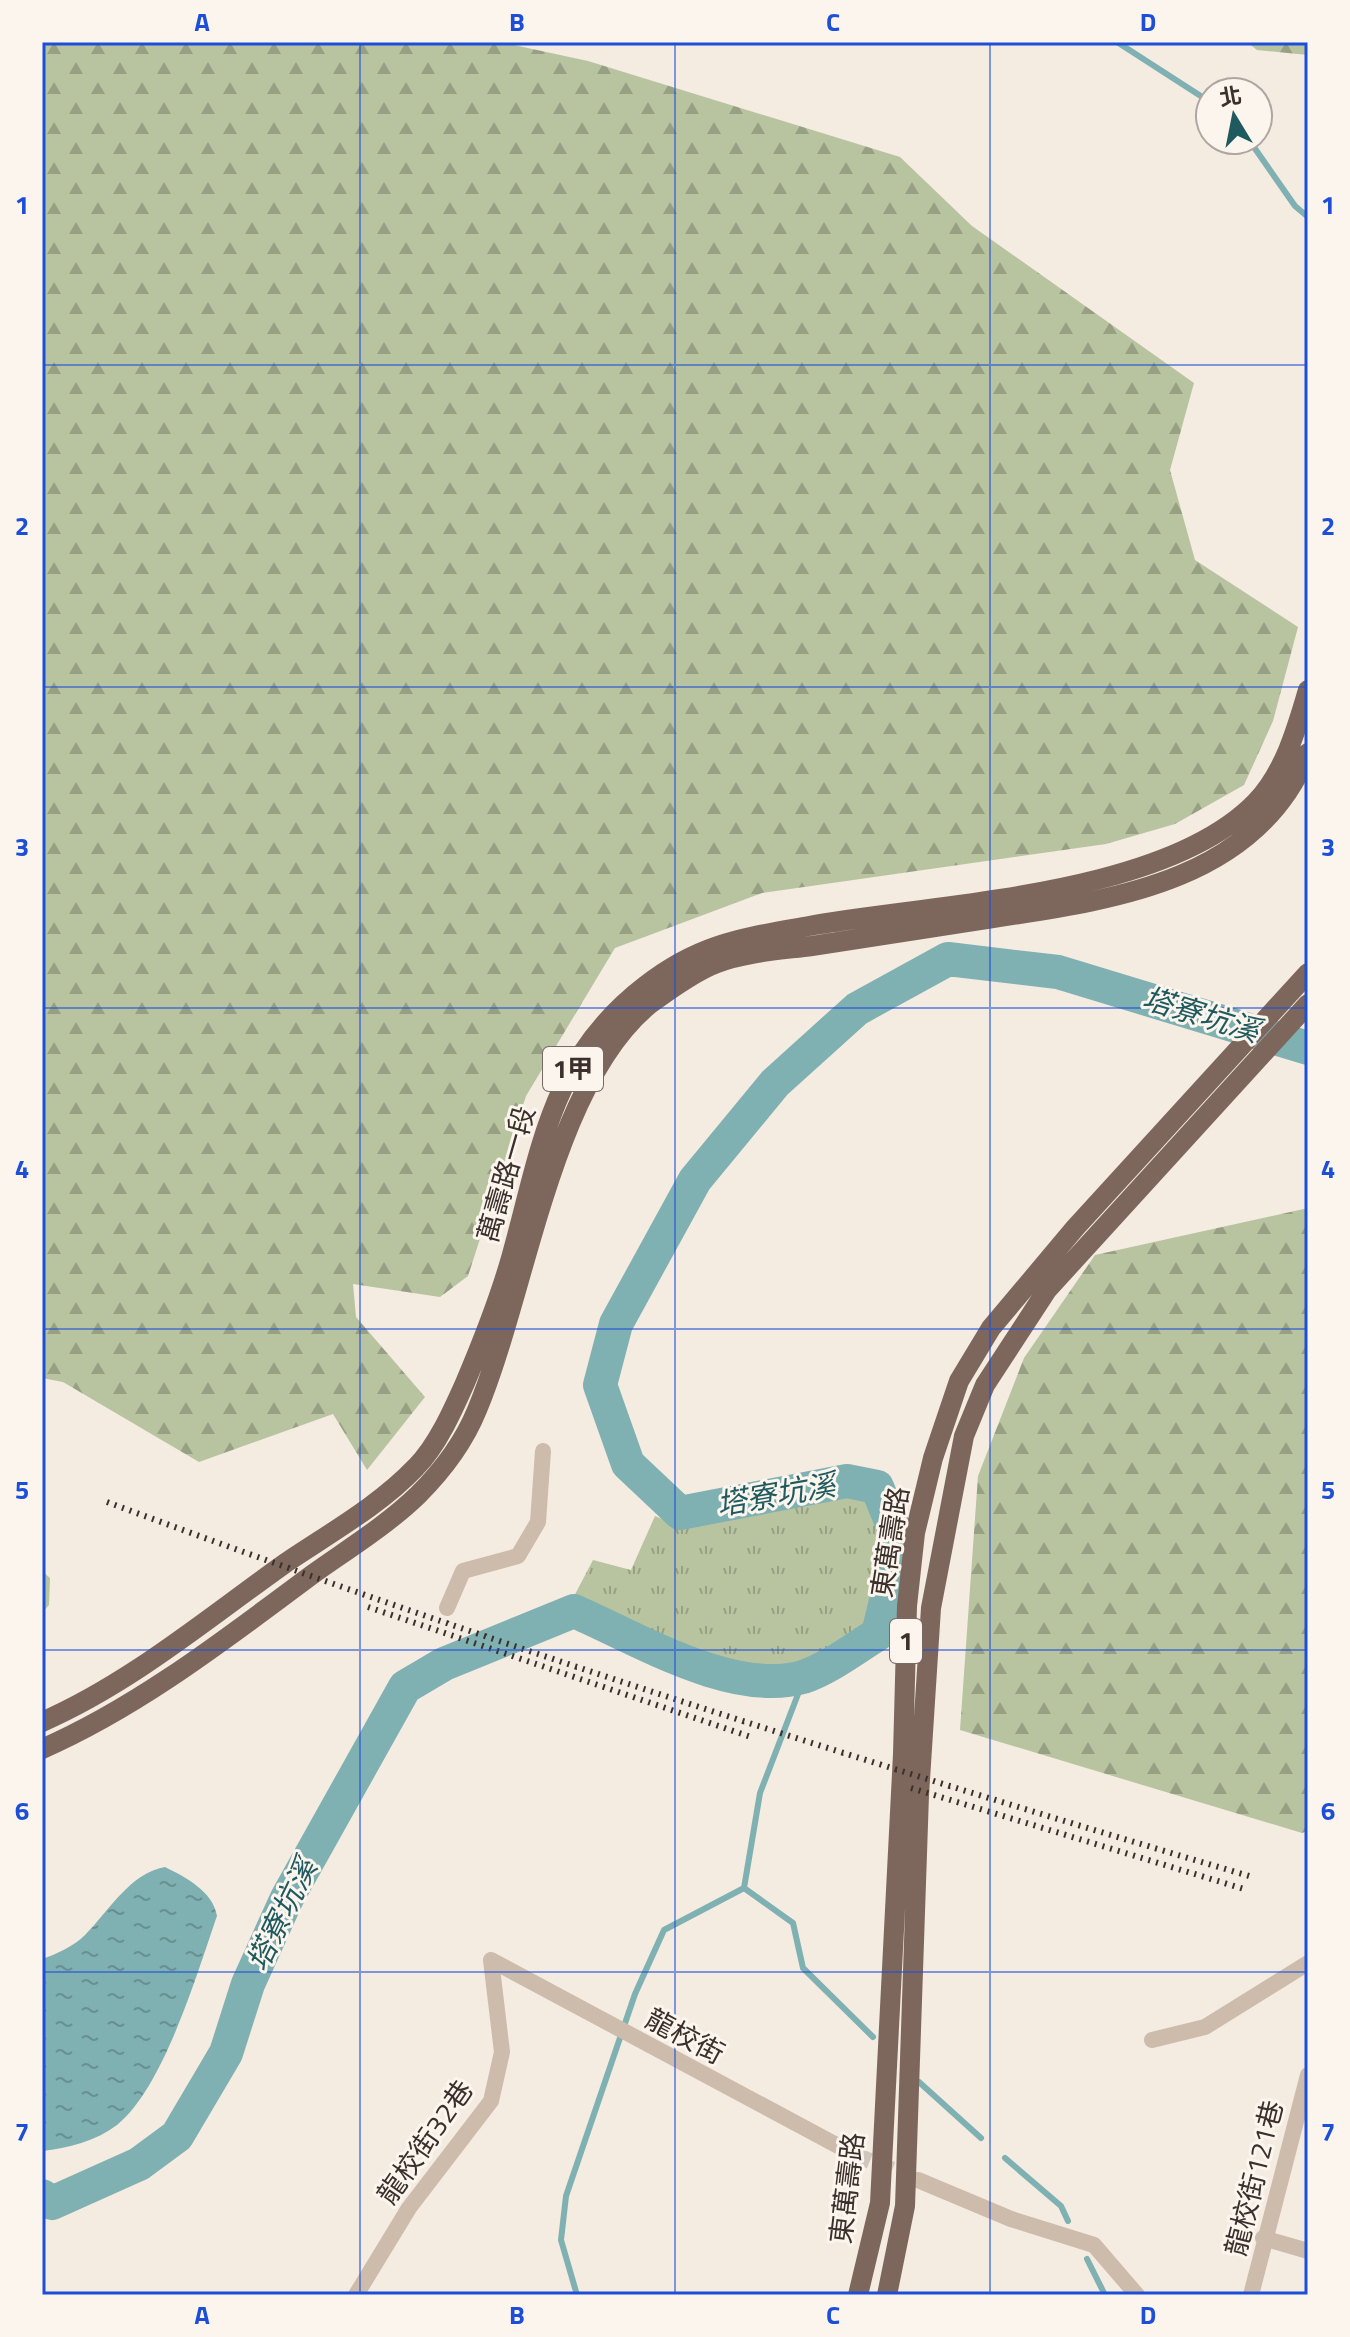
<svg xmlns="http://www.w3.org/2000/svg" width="1350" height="2337" font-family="'Titillium Web','Noto Sans TC',sans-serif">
<defs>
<pattern id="grass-tufts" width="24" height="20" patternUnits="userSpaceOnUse" patternTransform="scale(2)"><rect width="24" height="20" fill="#b8c4a0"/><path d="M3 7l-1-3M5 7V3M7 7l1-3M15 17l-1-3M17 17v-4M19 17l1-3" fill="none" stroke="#97a083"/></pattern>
<pattern id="forest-firs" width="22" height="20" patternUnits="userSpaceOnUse" patternTransform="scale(2)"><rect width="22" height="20" fill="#b8c4a0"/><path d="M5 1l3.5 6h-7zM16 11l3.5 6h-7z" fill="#97a083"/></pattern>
<pattern id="water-ripples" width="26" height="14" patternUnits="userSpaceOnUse" patternTransform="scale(2)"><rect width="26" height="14" fill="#7fb0b2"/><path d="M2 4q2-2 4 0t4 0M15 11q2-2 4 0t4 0" fill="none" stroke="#699091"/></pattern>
</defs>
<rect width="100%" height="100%" fill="#f4ebe1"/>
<!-- grass -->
<path fill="url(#grass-tufts)" d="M839,1494L871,1497L890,1542L875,1624C846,1641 815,1667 781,1672C726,1680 624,1624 571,1602L593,1560L631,1570L655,1516L677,1525Z"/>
<!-- forest -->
<path fill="url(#forest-firs)" d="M42,42H500L588,61L900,157L972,226L1194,383L1170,470L1195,560L1298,627L1273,721L1244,785L1175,824L1106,844L762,893L615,948L526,1096L468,1276L440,1297L353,1284L356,1317L425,1397L367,1470L333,1414L199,1462L63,1382L42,1378Z
M1247,42H1308V55L1257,50Z
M1308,1208V1831L1302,1833L960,1730L978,1476L1024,1358L1095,1255Z
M42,1571L50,1578L49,1605L42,1613Z"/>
<!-- water -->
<path fill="url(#water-ripples)" d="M165,1867C185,1877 213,1891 217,1916C197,1973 164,2087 117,2125C96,2141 68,2148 42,2151V1959C57,1954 74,1946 85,1935C109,1911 130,1873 165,1867Z"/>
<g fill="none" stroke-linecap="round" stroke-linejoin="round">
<!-- stream -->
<path stroke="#7fb0b2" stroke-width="6" d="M1117,42L1210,102
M1249,140L1295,206L1308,217
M744,1888L793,1923L803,1968L873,2037
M919,2082L981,2138
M1005,2158L1061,2206L1068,2221
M1087,2259L1105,2295
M577,2295L561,2240L566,2196L635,1994L664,1930L744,1888L760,1793L805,1676"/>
<!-- river -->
<path stroke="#7fb0b2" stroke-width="34" d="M42,2196L52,2203L139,2164L177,2136L226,2053L248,1984L287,1898L405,1687L444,1664L574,1611C638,1639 733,1697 803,1677C828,1669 855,1648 878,1634L900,1543L877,1487L847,1481L680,1513L628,1464L600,1385L616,1324L695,1180L775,1083L857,1009L948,959L1058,972L1308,1048"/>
<!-- street-tunnel -->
<path stroke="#cfc6bd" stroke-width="16" stroke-dasharray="16 8" stroke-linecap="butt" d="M855,2155L913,2178"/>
<!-- street -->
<path stroke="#cdbbac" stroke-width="16" d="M447,1608L463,1571L518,1556L538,1522L543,1451
M491,1960L855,2155
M1152,2040L1205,2027L1308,1963
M918,2180L1011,2219L1094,2245L1137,2295
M1263,2238L1308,2251
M356,2295L409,2208L491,2101L502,2052L491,1960
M1251,2295L1308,2075"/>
<!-- primary -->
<path stroke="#7d675c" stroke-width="20" d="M42,1722C131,1683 208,1618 287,1562C330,1533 380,1505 416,1467C437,1446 453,1410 465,1383C482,1343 499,1300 511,1258C541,1151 550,1059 645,986C700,943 743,938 809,926C937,903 1164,897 1256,802C1284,773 1297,728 1308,690
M42,1749C140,1706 228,1637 313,1574C348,1549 387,1525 418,1495C443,1470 464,1442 477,1410C526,1294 551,1084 650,1004C669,990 695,971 717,963C746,952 782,950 812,946C872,937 933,927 993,918C1113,900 1257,881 1308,753
M858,2295L880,2203L903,1754L907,1606L915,1533L933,1458L959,1381L991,1328L1075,1228L1308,973
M887,2295L905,2206L919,1795L931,1608L964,1436L985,1385L1047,1290L1308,1004"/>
<!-- rail -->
<path stroke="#3b302b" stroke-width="6" stroke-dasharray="2 6" stroke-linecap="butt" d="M107,1502C483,1642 865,1763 1249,1876
M368,1607L754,1738
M911,1788L1244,1889"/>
</g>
<!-- grid -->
<path fill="none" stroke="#1d4ed8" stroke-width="2" stroke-opacity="0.55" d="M360,42V2295M675,42V2295M990,42V2295M42,365H1308M42,687H1308M42,1008H1308M42,1329H1308M42,1650H1308M42,1972H1308"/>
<g text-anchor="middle" stroke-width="6" stroke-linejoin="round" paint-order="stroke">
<!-- shield labels -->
<g fill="#fbf5ee" stroke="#756b66" stroke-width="2">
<rect x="543" y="1047" width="60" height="44" rx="6"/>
<rect x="890" y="1619" width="32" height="44" rx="6"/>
</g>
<g font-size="26" font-weight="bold" fill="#3b302b">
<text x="573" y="1078">1甲</text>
<text x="906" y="1650">1</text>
</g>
<!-- street labels -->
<g font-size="28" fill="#3b302b" stroke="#fbf5ee">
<text transform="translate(506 1174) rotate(-74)" y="10">萬壽路一段</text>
<text transform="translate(890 1542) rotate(-81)" y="10">東萬壽路</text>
<text transform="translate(685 2036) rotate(28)" y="10">龍校街</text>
<text transform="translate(425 2142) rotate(-55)" y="10">龍校街32巷</text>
<text transform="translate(1254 2178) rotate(-76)" y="10">龍校街121巷</text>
<text transform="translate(847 2188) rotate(-83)" y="10">東萬壽路</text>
</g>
<!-- water labels -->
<g font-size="30" font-style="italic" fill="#1f5a5e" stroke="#fbf5ee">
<text transform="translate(1201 1015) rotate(17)" y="10">塔寮坑溪</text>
<text transform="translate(776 1495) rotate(-10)" y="10">塔寮坑溪</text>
<text transform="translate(282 1915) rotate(-64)" y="10">塔寮坑溪</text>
</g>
</g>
<!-- border -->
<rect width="1350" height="2337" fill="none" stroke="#fbf5ee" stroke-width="88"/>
<!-- north arrow -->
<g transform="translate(1234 116) rotate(350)"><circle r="38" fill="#fbf5ee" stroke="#aea6a0" stroke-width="2"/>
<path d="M0-6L14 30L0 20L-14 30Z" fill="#1f5a5e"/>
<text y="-12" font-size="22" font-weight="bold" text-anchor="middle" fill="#3b302b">北</text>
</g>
<rect x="44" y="44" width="1262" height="2249" fill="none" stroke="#1d4ed8" stroke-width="3"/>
<g font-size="26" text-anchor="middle" font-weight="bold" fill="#1d4ed8">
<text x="202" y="31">A</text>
<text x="517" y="31">B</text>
<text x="833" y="31">C</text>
<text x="1148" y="31">D</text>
<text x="22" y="214">1</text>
<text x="1328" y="214">1</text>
<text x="22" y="535">2</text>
<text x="1328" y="535">2</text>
<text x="22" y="856">3</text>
<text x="1328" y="856">3</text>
<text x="22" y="1178">4</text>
<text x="1328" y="1178">4</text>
<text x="22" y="1499">5</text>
<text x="1328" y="1499">5</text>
<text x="22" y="1820">6</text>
<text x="1328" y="1820">6</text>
<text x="22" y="2141">7</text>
<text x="1328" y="2141">7</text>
<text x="202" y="2324">A</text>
<text x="517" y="2324">B</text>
<text x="833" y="2324">C</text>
<text x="1148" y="2324">D</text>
</g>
</svg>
